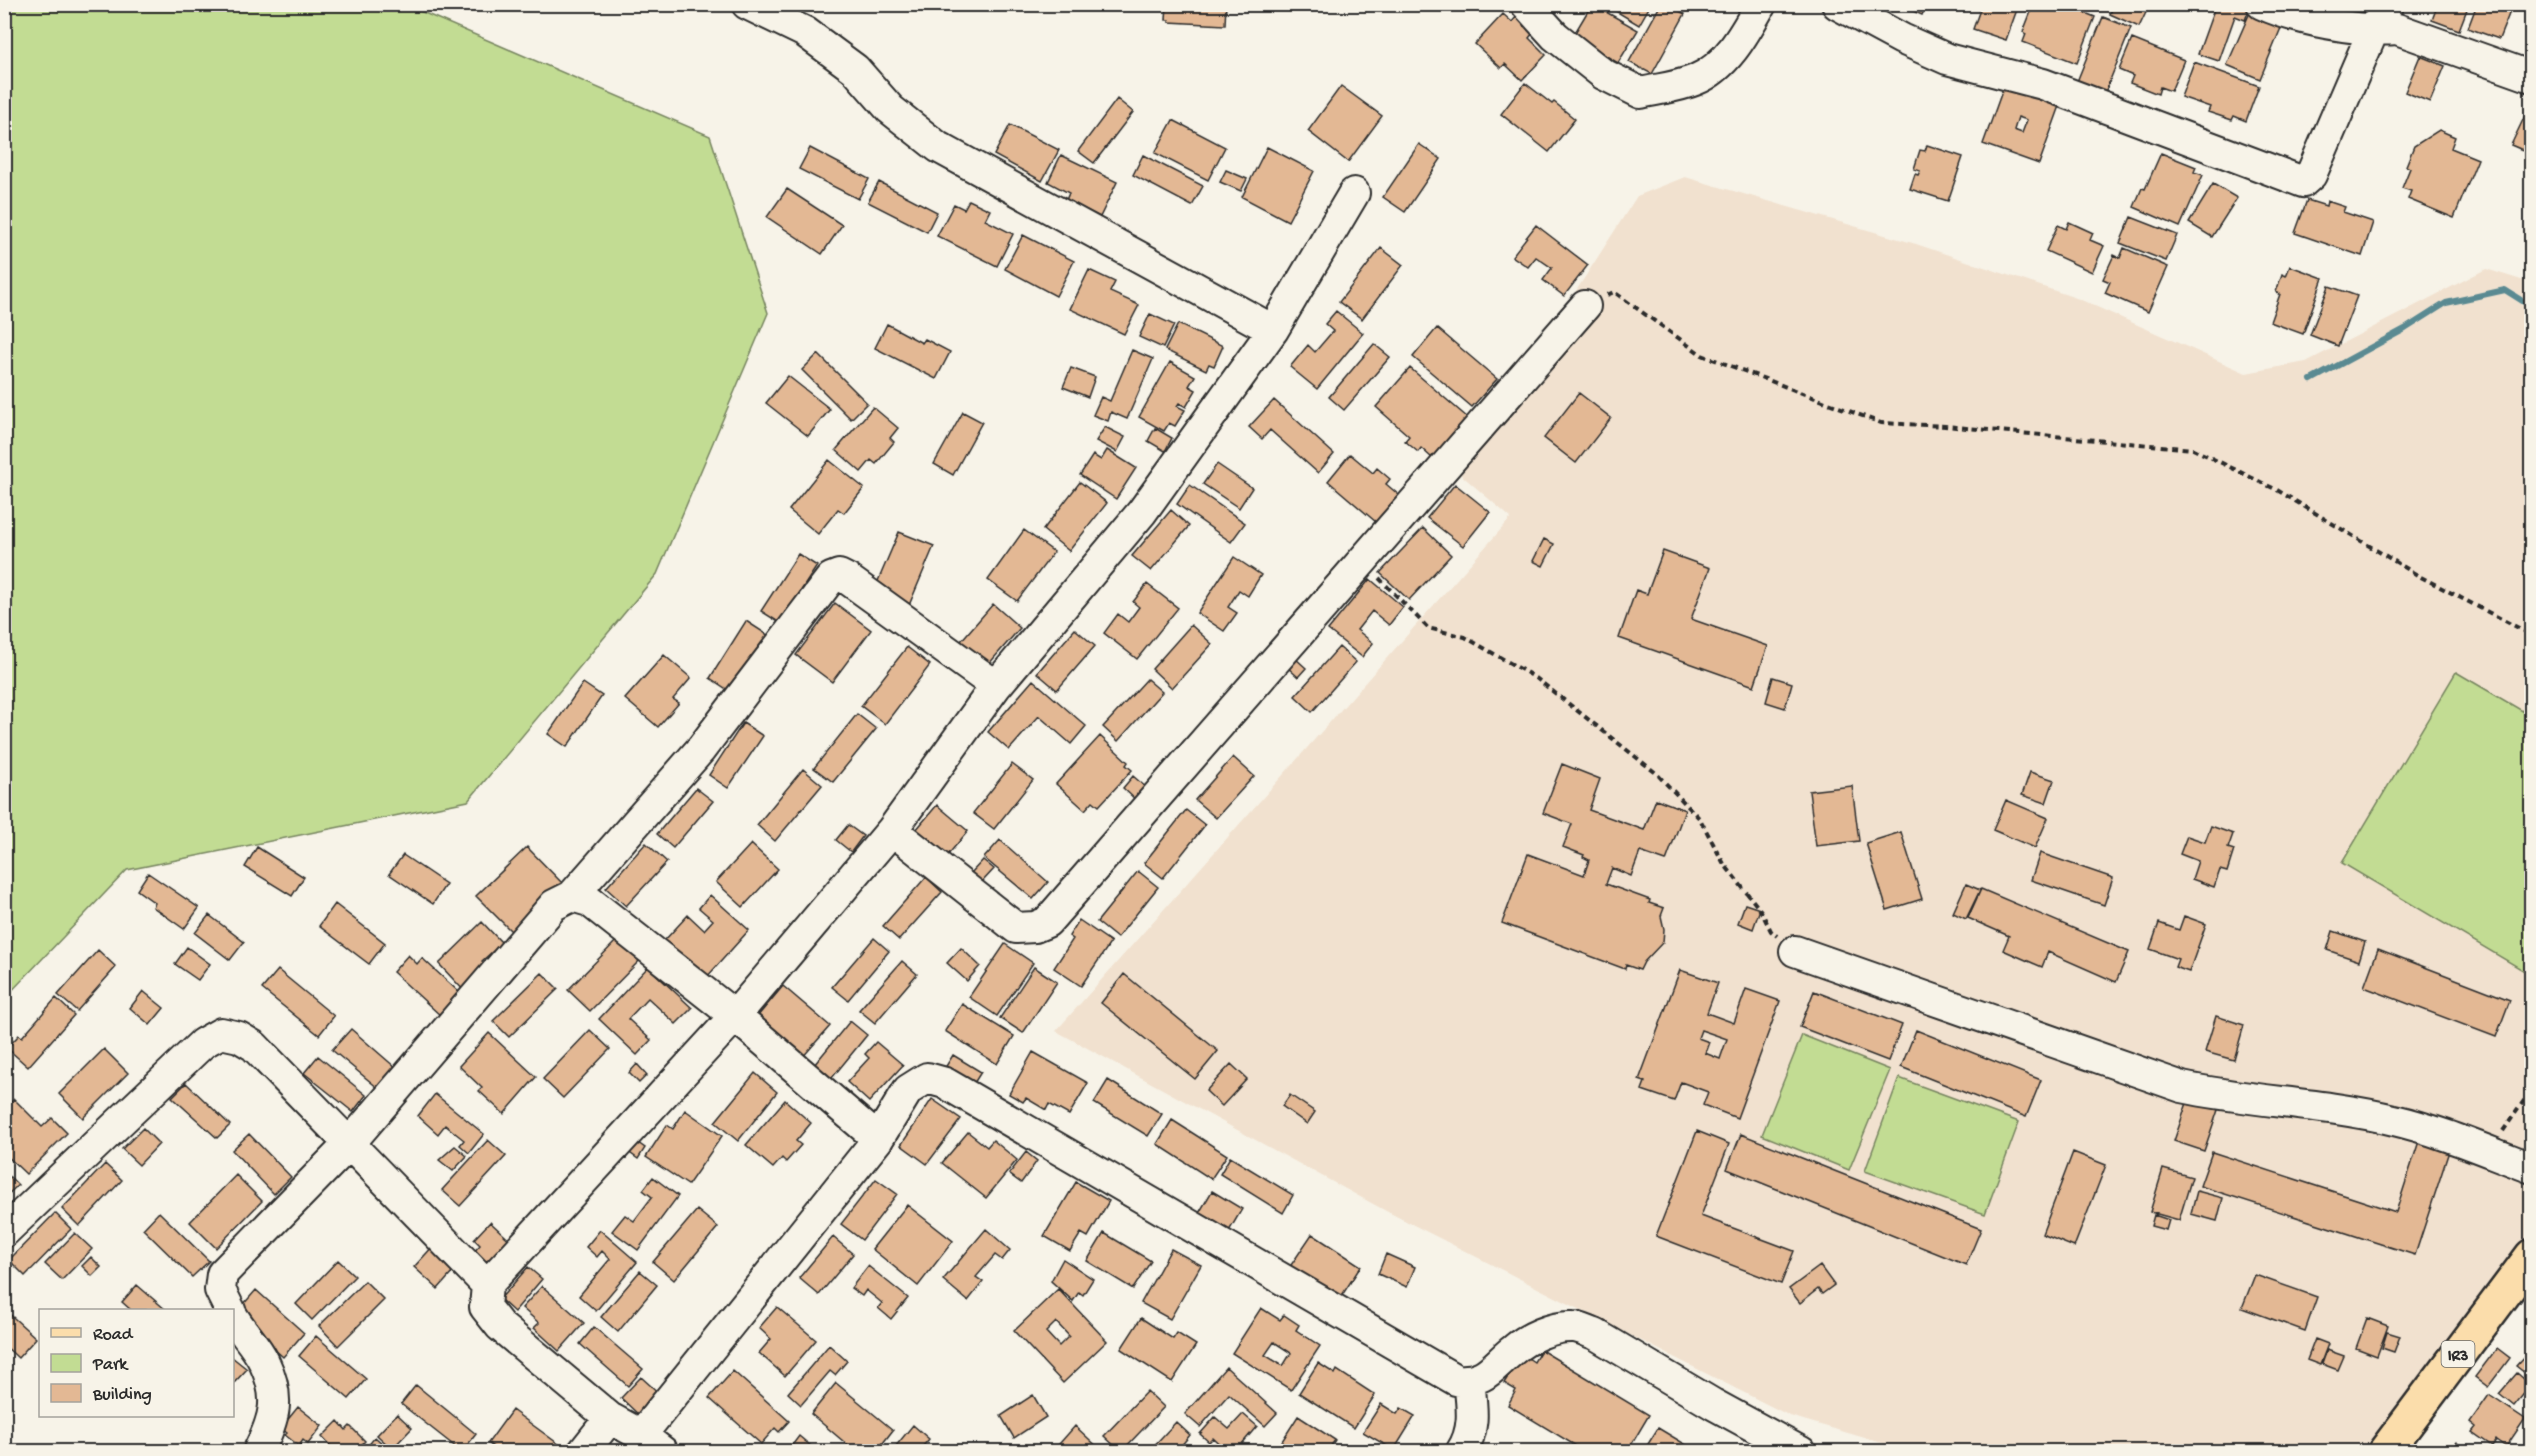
<svg xmlns="http://www.w3.org/2000/svg" width="2536" height="1456" font-family="'Gochi Hand',sans-serif">
<rect width="100%" height="100%" fill="#f7f3e8"/>
<filter id="ink" filterUnits="userSpaceOnUse"><feTurbulence type="fractalNoise" baseFrequency=".0167" numOctaves="2"/><feDisplacementMap in="SourceGraphic" scale="12" xChannelSelector="R" yChannelSelector="G"/><feConvolveMatrix kernelMatrix="1 2 1 2 8 2 1 2 1" color-interpolation-filters="sRGB"/></filter>
<g filter="url(#ink)">
<!-- built -->
<path fill="#f1e1cf" d="M1685,177L1916,244L2079,299L2246,373L2306,362L2486,269L2531,283V1238L2363,1451H1909L1790,1416L1386,1211L1056,1031L1511,518L1459,473L1637,196Z"/>
<!-- green -->
<path fill="#c2dc93" stroke="#76845f" stroke-width="1.5" d="M5,4L406,5L710,136L768,313L657,574L468,801L127,870L5,998Z
M2456,672L2531,716V975L2342,863Z
M1802,1035L1890,1070L1849,1170L1762,1135Z
M1899,1078L2019,1122L1985,1214L1865,1171Z"/>
<g fill="none" stroke-linecap="round" stroke-linejoin="round">
<!-- stream -->
<path stroke="#5a8a92" stroke-width="6" d="M2311,380L2405,329L2446,303L2505,290L2532,307"/>
</g>
<!-- building -->
<path fill="#e3b894" stroke="#2b2b2b" stroke-width="1.5" fill-rule="evenodd" d="M1167,4H1226L1225,25L1169,22V20H1166Z
M1592,4L1638,30L1618,63L1573,36Z
M1604,4H1651L1639,25Z
M1661,4H1666L1685,14L1652,74L1629,62Z
M1897,4H1927L1922,15Z
M1982,4H2019L2006,40L1973,29Z
M2034,4H2063L2095,17L2077,63L2023,42L2026,34L2023,32Z
M2114,4H2150L2139,27L2110,14Z
M2216,4L2250,7L2245,20L2235,16L2219,61L2198,54Z
M2344,4H2372L2370,13L2344,7Z
M2438,4H2469L2459,30L2432,20Z
M2477,4H2513L2499,39L2468,28Z
M2251,10L2283,23L2260,79L2227,65Z
M1503,14L1512,22L1516,17L1533,33L1529,38L1546,55L1522,80L1505,64L1501,68L1475,44Z
M2103,17L2131,28L2104,95L2076,84Z
M2132,39L2184,60L2171,91L2160,87L2158,94L2130,83L2133,76L2119,70Z
M2420,56L2445,66L2430,102L2405,92Z
M2194,62L2259,86L2246,121L2234,116L2232,120L2208,112L2210,107L2181,97Z
M1525,83L1552,104L1554,102L1575,119L1549,152L1501,114Z
M2005,83L2061,103L2039,164L1983,144ZM2018,117L2027,120L2022,133L2014,130Z
M1341,86L1382,116L1348,162L1308,131Z
M1117,99L1133,112L1094,163L1078,151Z
M2532,101V154L2511,145Z
M1173,120L1225,147L1208,180L1155,153Z
M1010,125L1059,150L1042,181L994,155Z
M2439,130L2455,137L2451,148L2478,159L2454,218L2408,199L2411,191L2402,188L2410,168L2406,166L2414,146Z
M1419,144L1441,159L1405,212L1383,197Z
M1927,145L1963,157L1948,201L1910,189L1915,174L1918,175L1920,171L1914,169L1920,150L1925,151Z
M1267,147L1314,171L1288,221L1242,197Z
M810,148L869,179L858,199L799,169Z
M2161,153L2196,167L2194,172L2203,175L2180,227L2134,207L2142,188L2145,189Z
M1061,155L1117,182L1100,217L1066,200L1069,193L1048,182Z
M1143,155L1203,186L1192,206L1133,175Z
M1226,170L1247,179L1241,191L1220,182Z
M879,182L937,212L927,232L868,202Z
M2213,184L2237,198L2212,237L2189,223Z
M787,189L842,225L822,254L767,217Z
M969,200L990,210L985,220L1013,234L997,266L937,236L954,204L964,209Z
M2307,200L2326,206L2327,201L2345,207L2343,212L2373,222L2362,256L2295,233Z
M2131,217L2177,235L2166,261L2120,243Z
M2069,222L2093,233L2090,240L2104,246L2092,272L2046,251L2058,225L2066,229Z
M1536,225L1588,265L1564,296L1543,280L1552,268L1536,257L1528,267L1512,256Z
M1023,235L1074,261L1056,296L1005,269Z
M1381,248L1403,265L1362,319L1339,302Z
M2124,248L2168,267L2148,312L2105,293L2110,282L2103,279L2114,255L2120,258Z
M2290,266L2323,278L2303,334L2270,322L2280,294L2276,292L2282,274L2286,276Z
M1089,270L1115,282L1110,292L1139,305L1124,334L1070,309Z
M2329,286L2357,296L2338,346L2310,335Z
M1336,311L1363,333L1317,389L1290,367L1308,345L1315,352L1333,331L1325,324Z
M1150,314L1174,325L1163,348L1139,337Z
M887,324L922,343L925,339L950,352L936,379L875,348Z
M1178,324L1223,346L1214,366L1209,364L1206,370L1165,350Z
M1437,328L1497,379L1472,407L1413,357Z
M1374,344L1390,357L1344,410L1329,397Z
M1132,350L1153,359L1127,419L1111,412L1108,421L1093,415L1101,397L1110,401Z
M818,354L867,403L851,419L802,370Z
M1170,362L1195,376L1189,386L1196,390L1186,407L1179,403L1177,406L1185,410L1175,426L1169,423L1164,431L1139,417Z
M1071,368L1095,377L1088,397L1063,387Z
M1410,368L1468,418L1432,458L1421,448L1418,452L1405,441L1409,436L1376,407Z
M788,376L830,409L808,436L766,403Z
M1579,393L1611,418L1576,463L1544,438Z
M1274,400L1334,454L1318,473L1270,430L1262,439L1249,427Z
M873,407L898,428L890,438L894,442L876,464L871,460L861,472L836,450Z
M963,412L982,422L953,475L934,464Z
M1105,427L1125,437L1117,452L1096,441Z
M1155,428L1172,438L1165,451L1148,441Z
M1107,450L1136,468L1116,499L1080,475L1093,455L1101,460Z
M1350,454L1373,473L1377,468L1390,479L1386,484L1399,495L1376,522L1328,481Z
M829,460L864,488L844,513L838,509L818,534L789,510Z
M1217,464L1252,488L1239,508L1203,484Z
M1080,482L1107,503L1069,551L1043,530Z
M1455,484L1490,512L1463,546L1427,518Z
M1190,485L1245,523L1231,542L1177,504Z
M1171,510L1189,526L1151,571L1132,556Z
M1423,528L1451,555L1409,600L1380,573Z
M1024,530L1054,552L1017,601L988,580Z
M899,532L934,546L907,610L872,595Z
M1544,539L1554,544L1543,566L1533,561Z
M1663,551L1710,568L1691,619L1768,646L1754,686L1619,638L1636,590L1647,594Z
M798,554L817,566L780,623L761,611Z
M1234,557L1261,575L1248,596L1239,590L1228,607L1237,613L1224,631L1197,613Z
M1370,579L1403,607L1389,625L1372,611L1357,630L1373,643L1362,657L1328,630Z
M1147,584L1178,608L1137,659L1104,633L1118,614L1128,622L1139,607L1133,602Z
M835,603L871,630L832,682L796,655Z
M993,604L1020,628L981,673L954,649Z
M746,621L774,639L737,696L710,678Z
M1191,625L1212,644L1172,688L1152,669Z
M1075,629L1095,646L1057,690L1037,673Z
M907,647L930,665L885,724L861,706Z
M1339,647L1356,662L1312,712L1295,696Z
M664,655L691,678L673,699L679,703L658,727L625,699Z
M1295,658L1306,668L1298,677L1287,667Z
M1773,677L1792,683L1785,708L1766,702Z
M1147,679L1162,692L1118,741L1103,727Z
M1033,680L1086,726L1071,744L1039,716L1009,750L988,732Z
M583,683L602,696L567,747L548,734Z
M857,714L876,729L833,782L814,768Z
M743,723L763,736L728,788L709,775Z
M1100,736L1128,762L1126,765L1132,770L1099,806L1093,801L1085,810L1056,784Z
M1233,757L1254,776L1216,818L1195,800Z
M1012,764L1033,780L994,829L973,813Z
M1562,764L1600,779L1589,810L1644,830L1656,799L1685,810L1666,861L1640,852L1631,876L1612,868L1606,884L1650,900L1649,903L1664,908L1661,916L1664,929L1663,942L1644,962L1640,970L1626,965L1625,969L1502,923L1528,854L1584,875L1589,860L1583,857L1584,855L1563,847L1572,824L1543,813Z
M803,769L822,785L775,841L757,825Z
M2030,772L2054,780L2046,803L2022,795Z
M1133,776L1148,789L1137,801L1123,788Z
M1852,786L1859,841L1816,846L1809,791Z
M696,788L713,801L673,848L657,834Z
M2006,800L2048,818L2035,848L1993,830Z
M937,805L968,831L947,856L916,830Z
M1186,810L1205,825L1163,878L1144,863Z
M848,825L863,836L851,852L836,840Z
M2211,826L2233,834L2228,848L2234,850L2227,872L2220,870L2214,887L2192,879L2198,861L2180,854L2187,836L2205,842Z
M1901,832L1922,899L1887,910L1866,843Z
M1000,840L1048,882L1033,899L984,858Z
M646,843L667,862L626,906L606,888Z
M751,844L778,869L743,907L716,882Z
M257,847L304,877L292,896L245,867Z
M527,847L562,883L512,932L476,896Z
M2040,853L2113,878L2104,905L2031,880Z
M403,855L446,884L433,904L389,874Z
M983,860L994,869L982,882L971,873Z
M1138,871L1158,887L1117,938L1097,922Z
M148,873L199,908L184,929L153,907L155,903L137,890Z
M926,877L942,892L899,940L883,926Z
M1966,884L1980,890L1966,919L1953,913Z
M1981,889L2129,952L2116,982L2048,952L2042,967L2003,950L2009,936L1968,918Z
M710,895L749,930L706,978L664,941L688,915L704,930L713,920L699,908Z
M335,904L385,943L369,964L319,926Z
M1745,904L1760,909L1753,929L1738,923Z
M209,915L244,942L230,960L195,933Z
M2184,916L2206,924L2189,972L2175,967L2178,959L2150,949L2159,923L2179,930Z
M1079,920L1111,942L1081,986L1054,968L1073,939L1069,936Z
M482,922L502,943L482,961L491,970L467,994L439,964Z
M2333,931L2365,942L2359,961L2327,950Z
M620,937L642,958L590,1011L568,990Z
M874,938L889,951L848,1000L832,987Z
M1005,944L1033,963L997,1016L969,997Z
M187,947L210,964L198,980L175,964Z
M961,948L980,966L967,981L947,963Z
M2378,949L2510,1000L2496,1037L2364,987Z
M98,950L116,967L77,1011L58,995Z
M408,955L417,964L422,958L461,994L441,1016L393,972Z
M902,961L917,974L875,1023L859,1010Z
M648,967L692,1008L676,1024L648,998L628,1019L651,1040L637,1055L599,1019Z
M1034,967L1057,982L1023,1033L1000,1018Z
M278,970L334,1016L319,1035L262,989Z
M1680,970L1718,983L1707,1013L1734,1023L1746,989L1780,1001L1737,1118L1703,1105L1708,1092L1681,1082L1674,1101L1642,1090L1645,1082L1639,1080ZM1701,1030L1727,1039L1720,1059L1705,1053L1709,1042L1698,1038Z
M542,973L558,989L509,1037L493,1021Z
M1124,974L1218,1051L1195,1079L1101,1003Z
M783,986L830,1026L801,1059L757,1017Z
M143,991L164,1008L150,1025L130,1008Z
M1814,991L1902,1025L1888,1061L1800,1027Z
M56,998L74,1015L28,1067L7,1048L19,1035L22,1037Z
M962,1004L1014,1036L997,1064L945,1031Z
M2216,1016L2244,1025L2234,1060L2205,1052Z
M850,1021L867,1035L827,1084L810,1070Z
M351,1029L396,1068L378,1088L332,1050Z
M590,1030L610,1049L563,1098L543,1079Z
M1916,1030L2041,1080L2026,1117L1901,1067Z
M489,1033L536,1077L504,1114L479,1091L482,1088L459,1066Z
M876,1042L903,1065L869,1102L847,1082L869,1058L865,1054Z
M104,1049L128,1073L83,1118L59,1094Z
M1033,1052L1088,1083L1069,1115L1049,1104L1046,1110L1026,1098L1023,1102L1009,1094Z
M953,1055L981,1072L971,1088L943,1071Z
M318,1056L366,1095L353,1112L304,1073Z
M637,1064L647,1075L639,1083L629,1073Z
M1231,1064L1247,1079L1222,1106L1206,1091Z
M755,1073L777,1092L738,1141L715,1122Z
M1108,1080L1162,1114L1148,1136L1094,1103Z
M186,1083L230,1125L217,1138L172,1097Z
M435,1094L484,1134L469,1153L460,1145L464,1140L445,1125L438,1134L418,1116Z
M1290,1095L1315,1112L1307,1124L1282,1106Z
M2189,1097L2219,1107L2204,1151L2174,1141Z
M14,1099L42,1127L52,1118L67,1133L26,1174L4,1153V1109Z
M932,1099L961,1119L927,1164L901,1145Z
M785,1100L811,1123L796,1141L801,1145L786,1162L782,1158L773,1168L746,1145Z
M685,1110L722,1136L688,1185L646,1157L667,1125L673,1129Z
M1172,1120L1227,1155L1211,1179L1157,1144Z
M143,1128L159,1144L139,1165L122,1149Z
M1697,1131L1729,1144L1701,1216L1794,1251L1781,1284L1656,1236Z
M968,1132L987,1147L993,1140L1017,1160L986,1198L942,1163Z
M249,1134L291,1177L274,1194L232,1150Z
M1741,1134L1981,1229L1966,1265L1727,1169Z
M631,1138L645,1148L638,1159L623,1148Z
M2420,1138L2450,1148L2415,1255L2200,1186L2212,1152L2396,1212Z
M488,1140L506,1156L460,1206L442,1190Z
M455,1146L467,1156L453,1171L439,1160Z
M1026,1152L1037,1161L1021,1183L1009,1174Z
M2073,1152L2106,1165L2074,1247L2042,1234Z
M1230,1157L1293,1195L1283,1213L1220,1174Z
M105,1164L122,1180L79,1226L62,1209Z
M2163,1169L2192,1177L2179,1220L2150,1212Z
M4,1171L18,1185L4,1198Z
M236,1175L262,1201L216,1248L190,1222Z
M653,1177L678,1196L638,1250L612,1231L625,1215L634,1221L652,1197L643,1190Z
M876,1179L897,1194L862,1240L841,1224Z
M1076,1182L1109,1201L1088,1237L1081,1233L1070,1251L1044,1236Z
M1212,1191L1242,1209L1225,1238L1195,1220Z
M2197,1191L2223,1198L2217,1221L2191,1214Z
M907,1205L953,1241L918,1286L872,1249Z
M697,1210L718,1227L674,1280L653,1262Z
M159,1212L209,1261L192,1277L143,1229Z
M55,1213L71,1229L25,1276L9,1260Z
M2154,1215L2169,1220L2166,1230L2151,1226Z
M490,1222L516,1246L491,1273L472,1254L480,1245L474,1239Z
M986,1229L1010,1250L1002,1260L995,1255L976,1277L983,1282L968,1301L943,1280Z
M600,1230L637,1262L596,1311L579,1296L610,1259L602,1251L597,1257L586,1247Z
M75,1233L92,1249L62,1280L45,1264Z
M1104,1233L1151,1261L1133,1289L1087,1261Z
M1312,1234L1361,1266L1339,1300L1289,1268Z
M833,1237L853,1254L819,1295L799,1278Z
M435,1244L459,1265L438,1289L414,1267Z
M1171,1249L1201,1265L1170,1319L1141,1303Z
M1386,1254L1415,1267L1407,1287L1378,1274Z
M91,1257L101,1267L92,1276L82,1266Z
M1063,1259L1093,1279L1083,1295L1079,1292L1073,1301L1051,1281Z
M338,1260L355,1276L312,1320L296,1304Z
M868,1266L908,1298L891,1319L878,1308L882,1303L866,1290L862,1296L851,1288Z
M1820,1266L1834,1285L1822,1294L1818,1289L1800,1303L1789,1289Z
M528,1267L542,1279L514,1312L500,1299Z
M640,1271L657,1285L618,1332L601,1317Z
M2255,1275L2317,1297L2305,1331L2242,1308Z
M365,1281L384,1300L338,1346L319,1326Z
M137,1285L166,1310H131L122,1302Z
M542,1286L584,1323L559,1351L534,1328L539,1323L522,1308Z
M1058,1289L1107,1341L1063,1383L1014,1331ZM1056,1322L1069,1336L1059,1346L1046,1332Z
M256,1290L304,1333L283,1357L235,1314Z
M777,1307L816,1340L785,1376L759,1353L771,1339L759,1328Z
M1261,1308L1280,1320L1284,1315L1299,1325L1296,1330L1320,1346L1291,1390L1232,1353ZM1274,1342L1291,1353L1283,1366L1265,1355Z
M4,1309L36,1338L18,1358L4,1345Z
M1141,1318L1173,1339L1177,1333L1196,1345L1172,1382L1121,1349Z
M2367,1318L2388,1326L2377,1356L2356,1348Z
M594,1327L643,1369L628,1386L580,1344Z
M2387,1332L2400,1336L2394,1352L2382,1348Z
M316,1336L366,1379L349,1399L299,1356Z
M2315,1339L2328,1344L2320,1365L2307,1360Z
M829,1345L847,1361L835,1375L830,1371L801,1405L788,1393Z
M2497,1348L2510,1358L2488,1387L2475,1377Z
M1541,1350L1649,1415L1627,1452H1586L1508,1405L1516,1390L1504,1383L1522,1354L1534,1362Z
M2327,1350L2344,1356L2338,1370L2322,1364Z
M2526,1355L2532,1361V1366L2525,1373L2516,1366Z
M232,1357L247,1369L232,1385Z
M1318,1363L1335,1374L1337,1370L1375,1395L1354,1428L1299,1393Z
M1226,1367L1277,1413L1265,1426L1229,1394L1200,1427L1185,1414Z
M733,1371L789,1421L779,1432L775,1428L761,1444L709,1398Z
M2517,1373L2531,1385L2514,1406L2499,1394Z
M641,1377L661,1395L641,1417L621,1398Z
M836,1383L893,1430L876,1452H856L811,1414Z
M416,1385L476,1434L462,1452L401,1404Z
M1147,1391L1164,1407L1121,1452L1104,1436Z
M1033,1395L1046,1417L1014,1438L1001,1416Z
M2489,1395L2525,1419L2506,1447L2496,1440L2492,1446L2472,1432L2476,1427L2470,1422Z
M1381,1404L1397,1414L1401,1408L1415,1416L1394,1450L1363,1432Z
M298,1407L322,1426L308,1444L303,1440L299,1446L285,1435L287,1433L281,1428Z
M512,1410L564,1448L562,1452H500L488,1443Z
M397,1414L412,1428L392,1449L377,1435Z
M1243,1414L1257,1426L1235,1452H1228L1213,1438L1209,1442L1200,1434L1215,1417L1229,1429Z
M1298,1416L1335,1440L1327,1452H1275Z
M338,1421L346,1430L350,1426L365,1441L355,1452H336L322,1437Z
M1176,1422L1190,1435L1176,1452H1148Z
M913,1425L929,1439L918,1452H891Z
M1075,1426L1103,1452H1052Z
M1658,1428L1698,1452H1643Z
M799,1436L818,1452H787Z
M375,1437L392,1452H363Z
M2456,1442L2468,1452H2449Z"/>
<g fill="none" stroke-linecap="round" stroke-linejoin="round">
<defs>
<path id="minor" d="M747,4L805,32L855,69L890,109L938,147L1273,330
M1526,4L1555,36L1603,74L1641,93C1658,89 1678,87 1695,80C1726,68 1745,33 1761,4
M1837,4L1902,39L1947,59L2043,84L2303,182L2311,175L2373,31L2388,4
M2262,4C2298,20 2358,32 2397,29L2532,77
M892,830L996,686L1142,512L1273,330L1354,193
M572,896L701,749L831,578L839,575L849,580L996,686
M1795,951L2182,1087C2252,1102 2324,1103 2394,1120C2441,1131 2486,1151 2532,1168
M4,1232L203,1043L221,1033L239,1037L254,1046L487,1285
M230,1310L220,1290L222,1274L349,1144L554,905L572,896L589,901L735,1016L878,1139
M232,1315C241,1331 256,1345 264,1362C281,1398 275,1418 258,1452
M641,1435L610,1418L500,1326L485,1307L487,1285L735,1016L892,830L1016,928L1035,927L1047,922L1585,306
M583,1452L610,1418
M663,1452L641,1435L878,1139L908,1090L927,1078L945,1083L1456,1380C1485,1383 1492,1367 1512,1351C1527,1338 1552,1326 1573,1327C1580,1327 1588,1332 1595,1334L1713,1404L1801,1452
M1461,1452C1476,1429 1472,1407 1469,1381"/>
<path id="major" d="M2385,1452L2532,1256"/>
</defs>
<!-- minor casing -->
<use href="#minor" stroke="#2b2b2b" stroke-width="34"/>
<!-- major casing -->
<use href="#major" stroke="#2b2b2b" stroke-width="38"/>
<!-- path -->
<path stroke="#2b2b2b" stroke-width="4" stroke-dasharray="6 4.5" stroke-linecap="butt" d="M1607,295L1614,292L1702,355L1881,423L1945,426L2193,449L2277,490L2419,576L2532,635
M1379,578L1428,628L1465,637L1536,678L1656,773L1700,819L1724,864L1761,911L1771,931L1777,936
M2503,1131L2532,1089"/>
<!-- minor -->
<use href="#minor" stroke="#f7f3e8" stroke-width="30"/>
<!-- major -->
<use href="#major" stroke="#fbddab" stroke-width="33"/>
</g>
</g>
<g text-anchor="middle" stroke-width="5" stroke-linejoin="round" paint-order="stroke">
<!-- shield labels -->
<rect fill="#f7f3e8" stroke="#686764" stroke-width="1.5" x="2441.5" y="1341" width="33" height="26" rx="4.5"/>
<g font-size="16" font-weight="bold" fill="#2b2b2b">
<text x="2458" y="1360">IR3</text>
</g>
</g>
<!-- margin -->
<rect width="2536" height="1456" fill="none" stroke="#f7f3e8" stroke-width="24"/>
<rect x="12" y="12" width="2512" height="1432" fill="none" stroke="#2b2b2b" stroke-width="2" filter="url(#ink)"/>
<!-- legend -->
<rect x="39" y="1309" width="195" height="108" fill="#f7f3e8" stroke="#a5a39c" stroke-width="1.5"/>
<rect x="51" y="1328" width="30" height="9" fill="#fbddab" stroke="#a5a39c" stroke-width="1.5"/>
<text x="93" y="1339" font-size="18" fill="#2b2b2b">Road</text>
<rect x="51" y="1354" width="30" height="18" fill="#c2dc93" stroke="#a5a39c" stroke-width="1.5"/>
<text x="93" y="1369" font-size="18" fill="#2b2b2b">Park</text>
<rect x="51" y="1384" width="30" height="18" fill="#e3b894" stroke="#a5a39c" stroke-width="1.5"/>
<text x="93" y="1399" font-size="18" fill="#2b2b2b">Building</text>
</svg>
